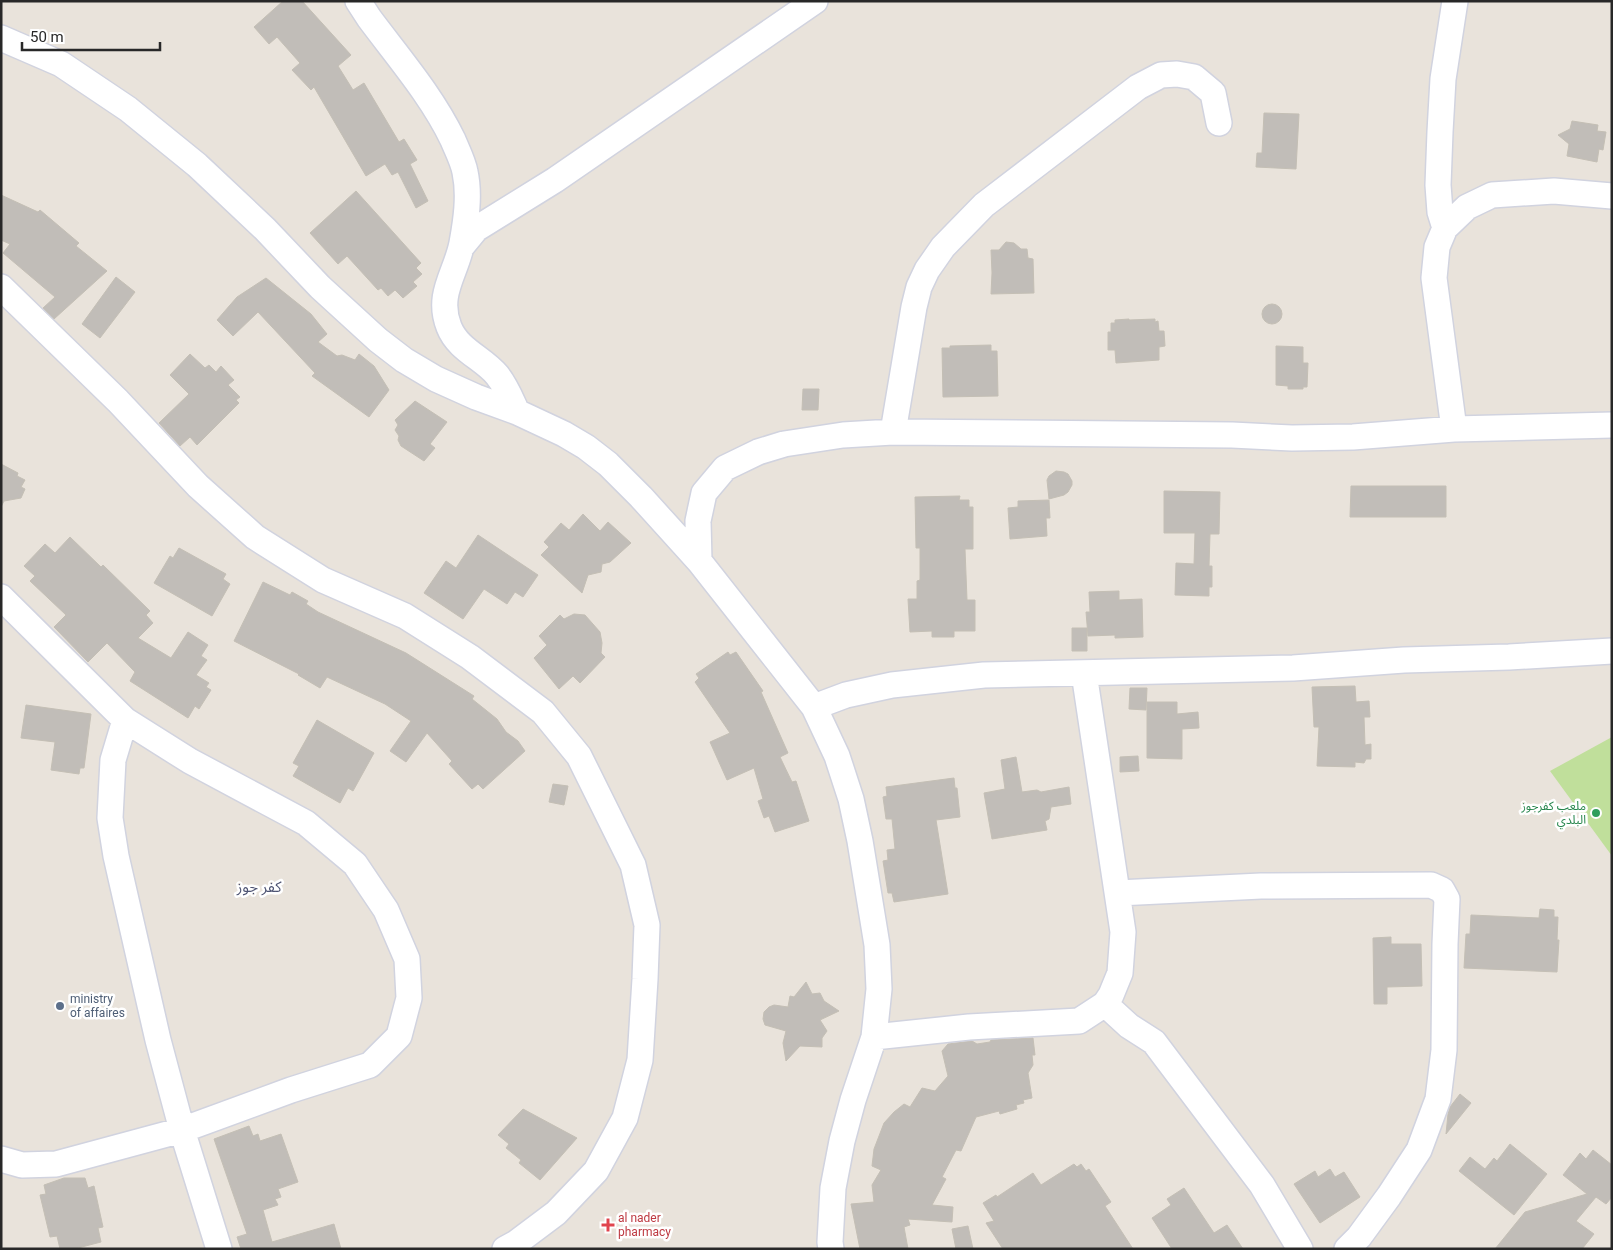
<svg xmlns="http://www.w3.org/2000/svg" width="1613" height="1250" font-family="Roboto,'Noto Sans Arabic',sans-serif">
<rect width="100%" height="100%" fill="#e9e3db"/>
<!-- pitch -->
<path fill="#c0df9b" d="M1612,737V856L1550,771Z"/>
<!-- building -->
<path fill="#c1bdb8" stroke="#c4bfb5" d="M283,1H302L351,55L338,66L353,90L364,83L399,142L404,139L417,160L410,164L428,201L416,208L398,172L392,175L385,164L366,176L314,87L311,90L292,70L300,63L277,37L269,44L254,27Z
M1264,113L1299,114L1296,169L1256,167L1257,153H1262Z
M1572,121L1598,125L1597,131L1606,132L1603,150L1599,149L1597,162L1567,156L1569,144L1558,135L1570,129Z
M356,191L421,263L416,268L422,274L413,282L417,286L403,298L395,290L388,296L381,288L378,290L347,256L338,264L310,233Z
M1,195L38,212L40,210L79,243L76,246L107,271L54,319L43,308L55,297L3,253L10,244L1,240Z
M1006,242L1014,243L1021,249H1027L1028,258L1033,259L1034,293L991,294L992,273L991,250H999Z
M116,277L135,292L100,338L82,324Z
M266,278L311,314L327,334L318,342L337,356L342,355L355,360L359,354L374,366L389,390L369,417L312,376L315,373L258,312L233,336L217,320L237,297Z
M1262 314a10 10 0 1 1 20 0a10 10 0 1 1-20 0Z
M1129,319V320L1155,319V322L1158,321L1159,331H1164L1165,346L1159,347V360L1116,363L1115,350H1108V332H1111V323H1115V320Z
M991,345V351H997L998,396L943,397L942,348H950V346Z
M1276,346L1303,347V363H1308L1307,387H1303V389H1288V386L1276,385Z
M190,354L205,368L209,365L216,372L221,366L234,380L228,385L240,397L236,400L239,403L197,445L190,437L180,446L159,423L189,394L170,375Z
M803,389H819L818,410H802Z
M415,401L447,422L430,444L435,448L424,461L401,446L398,440L399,436L395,430L398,425L395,420Z
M1,464L18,473L17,476L25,480L21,487L25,489L21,498L4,501L1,507Z
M1056,471L1064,472L1068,474L1072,481V485L1068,492L1064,495L1049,499L1047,480L1049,476Z
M1351,486H1446V517H1350Z
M1164,491L1220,492L1219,534H1210L1209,566H1212V587H1209V596L1175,595L1176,563L1194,564L1195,533H1164Z
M960,496L959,500H969V507H973V549H965L967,600H975V631H954V637H932V631L910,632L908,599H917V581L920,580V548H916L915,497Z
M1049,500L1050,518H1046L1047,536L1010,539L1008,508L1018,507V501Z
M583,514L600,531L608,522L631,543L610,562L602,564L601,572L588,575L582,593L541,555L549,547L544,542L561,523L569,530Z
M478,535L538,575L523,597L515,592L507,604L484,589L463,619L424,593L446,561L456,568Z
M70,537L101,567L103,565L150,611L146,615L153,623L138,638L171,658L188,632L208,645L201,656L207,660L196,675L209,683L206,687L211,690L199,709L195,706L188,718L130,681L135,672L107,643L88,662L54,627L66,615L30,581L35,576L24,566L45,544L55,553Z
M179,548L226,574L223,579L230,584L212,616L154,583L170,556L173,558Z
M263,582L290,595L292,592L308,601L306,604L318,612L406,653L474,696L472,699L497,719L506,732L518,741L525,751L483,789L478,784L472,789L449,764L452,761L427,733L406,762L390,751L411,721L385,704L327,677L320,688L298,675L299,674L234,641Z
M1119,591V600L1142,599L1143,637L1115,638V635L1088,636L1086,612H1090L1089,592Z
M574,614L585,615L600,632L602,643L601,653L605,657L580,683L573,676L559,689L534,658L547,645L539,636L560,615L564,619Z
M1072,628H1087V651H1072Z
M728,652L730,655L736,652L763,691L761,692L788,753L780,757L792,782L796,781L809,821L775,832L769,816L764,818L758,801L763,799L754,768L727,780L710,742L730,733L695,682L699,678L696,674Z
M1355,686L1356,702L1369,701L1370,717H1364L1365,745L1371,744V759H1366L1364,763L1355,762V767L1317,766L1319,727H1314L1312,687Z
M1130,688H1147L1146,710L1129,709Z
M1147,702H1177V714L1198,712L1199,728L1182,729V759L1147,758Z
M26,705L91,714L84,768H80L79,774L51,770L55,742L21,738Z
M317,720L374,753L353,791L348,788L340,803L293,776L299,766L293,763Z
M1138,756L1139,771L1120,772V757Z
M1016,757L1022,792L1037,790L1041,792L1069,787L1071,804L1051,807L1049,819L1045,821L1047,830L992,839L984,793L1005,789L1001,760Z
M954,778L955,788H957L960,817L936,820L948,894L894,902L892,893H888L883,861L888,860L887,850L895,849L892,819H886L883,797L887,796L886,787Z
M553,784L568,786L564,805L549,802Z
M1540,909L1554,910V917H1558L1557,940H1559L1557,972L1464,968L1466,934H1470L1471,915L1539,918Z
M1391,937V944H1421L1422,986L1387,987V1004H1374L1373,938Z
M806,982L812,994L820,993L824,1001L839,1011L820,1020L827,1031L822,1038V1047L800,1046L786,1061L783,1043L786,1031L765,1025L763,1019L764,1012L769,1007L774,1005L788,1007L790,996L794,997Z
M1033,1038L1035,1055H1032L1033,1065L1028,1073L1032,1098L1023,1100L1024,1103L1016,1105L1017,1109L1000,1114L999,1111L976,1117L961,1151L956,1150L942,1177L946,1179L932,1205L953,1207L952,1222L908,1219L910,1225L904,1227L908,1249H860L851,1204L874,1202L872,1185L881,1170L872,1166L874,1149L884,1123L894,1112L904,1104L910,1107L922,1088L935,1091L948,1076L942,1051L948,1044L972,1041L977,1044L990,1042L991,1040Z
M1460,1094L1471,1103L1446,1134L1448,1114L1450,1107Z
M523,1109L577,1138L540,1180L519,1163L521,1160L506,1148L509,1144L498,1135Z
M249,1126L253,1136L258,1134L260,1141L281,1134L298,1182L278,1189L281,1197L275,1199L278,1205L263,1210L272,1242L334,1224L341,1249H241L237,1237L247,1234L214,1139Z
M1510,1144L1547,1174L1514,1215L1459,1171L1470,1157L1485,1169L1494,1158L1497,1161Z
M1593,1150L1612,1165V1197L1606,1204L1596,1197L1576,1221L1594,1234L1582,1249H1495L1525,1212L1587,1194L1563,1175L1580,1153L1586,1159Z
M1074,1164L1077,1167L1081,1164L1086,1171L1089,1169L1111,1202L1105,1206L1133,1249H1003L986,1223L994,1221L983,1203L996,1195L997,1197L1033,1173L1041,1185Z
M1330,1169L1335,1177L1344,1172L1360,1197L1320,1223L1294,1184L1315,1171L1318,1177Z
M64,1178H85L88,1188L94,1186L103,1227L98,1228L101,1242L74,1249H60L57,1236L50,1237L40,1195L46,1194L44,1185Z
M1184,1188L1214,1233L1227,1225L1243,1249H1172L1152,1218L1171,1205L1167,1199Z
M968,1226L973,1249H956L952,1229Z"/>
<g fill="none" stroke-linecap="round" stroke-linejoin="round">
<defs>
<path id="minor" d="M358,1L369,18C398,57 432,96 453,140C457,150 463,161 465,172C470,195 466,221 462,243C456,274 436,294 449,327C458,350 483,358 497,375C506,386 511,399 517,412
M1,38L61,64L128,109L197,165L265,229L320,287L378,340L404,360L436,379L476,397L517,412L564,434L586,447L608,464L641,497L699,561L814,707L837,756L851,799L860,841L877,945L879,989L874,1037L853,1100L842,1141L833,1188L830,1242L831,1249
M1445,228L1440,212L1438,185L1440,132L1443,79L1455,1
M462,246L476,229L555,180L815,1
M1,287L118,401L198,486L255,537L323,580L405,616L470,657L543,712L579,756L633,865L647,925L645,979L640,1060L625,1118L596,1171L556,1213L516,1243L505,1249
M1454,429L1434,278L1437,247L1445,228L1467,207L1492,195L1554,191L1612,196
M893,432L914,307L919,287L927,270L943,247L984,205L1138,87L1161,75L1177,74L1194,77L1213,93L1219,123
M699,561L698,521L704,493L725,468L758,452L784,444L843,435L893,432L1232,435L1292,438L1353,437L1454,429L1612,425
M1,597L125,720L190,761L306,823L355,864L386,910L407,959L409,998L399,1036L370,1065L291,1090L182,1130L56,1164L22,1165L1,1159
M814,707L846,695L892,685L984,675L1293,668L1404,660L1509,657L1612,651
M125,720L113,760L110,818L116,856L158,1040L182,1130L219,1249
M1118,893L1261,886L1431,885L1442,890L1447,899L1445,944L1444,1050L1438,1099L1419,1150L1389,1196L1359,1237L1347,1249
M1105,1004L1129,1026L1154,1042L1262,1185L1300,1249
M874,1037L969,1027L1079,1021L1105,1004L1111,995L1120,973L1123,932L1084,673"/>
</defs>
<!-- minor casing -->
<use href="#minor" stroke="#d1d3df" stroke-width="28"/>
<!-- minor -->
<use href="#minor" stroke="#fff" stroke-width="25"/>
</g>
<!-- markers -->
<circle fill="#2e9e5b" stroke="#fff" stroke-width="2" cx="1596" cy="813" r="5"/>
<circle fill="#5c6f8a" stroke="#fff" stroke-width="2" cx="60" cy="1006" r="5"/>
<path fill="#e0444e" stroke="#fff" stroke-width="2" d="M605.5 1217.5h5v5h5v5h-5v5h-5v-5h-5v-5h5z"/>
<g text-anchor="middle" stroke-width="5" stroke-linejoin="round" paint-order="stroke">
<!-- leisure labels -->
<g font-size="12" fill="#27864d" stroke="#fff" text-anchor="end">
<text x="1586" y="810">ملعب كفرجوز<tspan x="1586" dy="14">البلدي</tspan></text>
</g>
<!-- service labels -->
<g font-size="12" fill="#4e5e75" stroke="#fff" text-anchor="start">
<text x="70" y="1003">ministry<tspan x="70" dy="14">of affaires</tspan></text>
</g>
<!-- health labels -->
<g font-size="12" fill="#be3a42" stroke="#fff" text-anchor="start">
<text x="618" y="1222">al nader<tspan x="618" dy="14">pharmacy</tspan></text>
</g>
<!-- quarter labels -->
<g font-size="15" fill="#4e5473" stroke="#fff">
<text x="259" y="892">كفر جوز</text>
</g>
</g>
<!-- border -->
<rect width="1613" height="1250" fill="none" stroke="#282828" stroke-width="5"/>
<!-- scale -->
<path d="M22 42v8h138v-8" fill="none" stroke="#282828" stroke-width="2.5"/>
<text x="30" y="42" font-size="15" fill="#282828" stroke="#ffffff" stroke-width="4" paint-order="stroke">50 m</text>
</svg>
